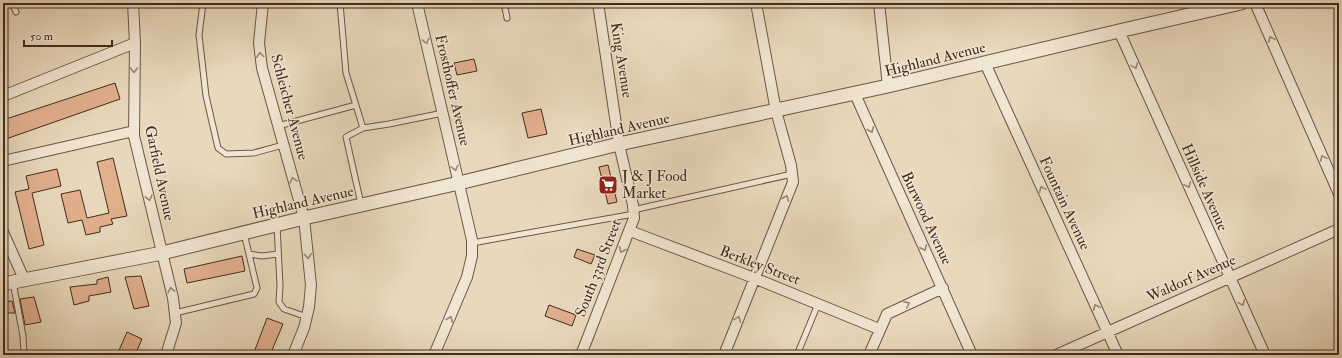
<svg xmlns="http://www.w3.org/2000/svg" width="1342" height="358" font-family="'IM FELL Double Pica',serif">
<rect width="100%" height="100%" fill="#e9d9bc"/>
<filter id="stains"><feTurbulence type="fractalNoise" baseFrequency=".005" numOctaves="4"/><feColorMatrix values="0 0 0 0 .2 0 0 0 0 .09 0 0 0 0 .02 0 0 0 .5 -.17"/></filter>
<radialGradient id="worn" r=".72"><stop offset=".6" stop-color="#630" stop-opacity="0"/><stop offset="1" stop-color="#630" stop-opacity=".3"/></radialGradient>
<!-- building -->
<path fill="#e3b08e" stroke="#412b1e" d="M474,59L477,71L457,75L454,63Z
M115,83L120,99L3,140V120Z
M541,109L547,134L528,138L522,113Z
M113,158L127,216L111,219L113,224L100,227V232L86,235L82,220L68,223L61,194L80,190L87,218L109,213L97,162Z
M608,165L617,202L608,204L599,167Z
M57,169L61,186L32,193L44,245L29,249L15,192L29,189L26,176Z
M577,249L595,255L591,264L574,257Z
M242,256L245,271L187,283L184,269Z
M141,276L149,306L134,309L125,277Z
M108,277L111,292L89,296V301L74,305L70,287L97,284V280Z
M34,297L41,322L25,325L20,299Z
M12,301L15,313H3V302Z
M549,305L576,315L572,326L545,316Z
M267,318L283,324L270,355H253Z
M127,332L142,339L135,355H117Z"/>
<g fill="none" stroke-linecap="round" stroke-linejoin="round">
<defs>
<path id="service" d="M12,3L16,12
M203,3L199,35L206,96L218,148L226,154L254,153L283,145
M340,3L346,73L363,128L389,124L443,113
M504,3L507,18
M278,126L356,105
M361,204L346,137L363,128
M633,210L792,174
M277,225L280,286L279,302L284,309L307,317
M472,243L634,214
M249,254L262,256L278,254
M13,282L23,336L24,355
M175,313L254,294L257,288L244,233
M797,355L818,304"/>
<path id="minor" d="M133,3L135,43L134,136L173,298L176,323L166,355
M263,3L259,43L262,68L304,218L311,285L309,307L304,328L293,355
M417,3L472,240V256L467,277L434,355
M879,3L888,86
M1255,3L1339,194
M1119,31L1265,355
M985,63L1118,355
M855,94L972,355
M3,96L135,43
M3,161L134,131
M630,231L754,278L879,329
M3,232L24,279
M581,355L634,218L633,205L619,144L598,3
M724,355L793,182L791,165L776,111L756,3
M869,355L887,314L943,288
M1056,355L1339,229"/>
<path id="tertiary" d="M3,284L162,253L304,218L459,183L619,144L888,86L1119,31L1241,3"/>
</defs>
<!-- service casing -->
<use href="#service" stroke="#6b5646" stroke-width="7"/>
<!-- minor casing -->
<use href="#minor" stroke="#6b5646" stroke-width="12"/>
<!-- tertiary casing -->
<use href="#tertiary" stroke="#6b5646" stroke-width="15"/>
<!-- service -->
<use href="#service" stroke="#f1e6d3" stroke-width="5"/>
<!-- minor -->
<use href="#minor" stroke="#f1e6d3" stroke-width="10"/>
<!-- tertiary -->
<use href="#tertiary" stroke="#f1e6d3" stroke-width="13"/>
</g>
<!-- one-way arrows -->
<defs><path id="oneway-chevron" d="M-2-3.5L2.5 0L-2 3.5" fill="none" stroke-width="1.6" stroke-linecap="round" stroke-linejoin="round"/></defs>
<g stroke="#998878">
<use href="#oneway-chevron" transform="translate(1271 39) rotate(-114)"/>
<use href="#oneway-chevron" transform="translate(426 41) rotate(77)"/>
<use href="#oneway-chevron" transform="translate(260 55) rotate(-98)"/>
<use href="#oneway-chevron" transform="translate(1135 66) rotate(66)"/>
<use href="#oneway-chevron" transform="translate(134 70) rotate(91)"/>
<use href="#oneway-chevron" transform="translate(871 130) rotate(67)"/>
<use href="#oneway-chevron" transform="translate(1323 158) rotate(-114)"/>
<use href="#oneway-chevron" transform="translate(455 168) rotate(77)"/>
<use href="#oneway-chevron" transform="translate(293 180) rotate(-106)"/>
<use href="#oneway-chevron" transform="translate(1188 185) rotate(66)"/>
<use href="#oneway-chevron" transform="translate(1042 189) rotate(-114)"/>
<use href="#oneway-chevron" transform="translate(149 198) rotate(76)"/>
<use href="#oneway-chevron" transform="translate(786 198) rotate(-68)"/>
<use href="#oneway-chevron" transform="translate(924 248) rotate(65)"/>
<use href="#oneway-chevron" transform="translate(622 250) rotate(112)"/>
<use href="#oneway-chevron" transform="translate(308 256) rotate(84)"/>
<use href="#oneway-chevron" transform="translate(171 290) rotate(-104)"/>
<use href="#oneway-chevron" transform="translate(1242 303) rotate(66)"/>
<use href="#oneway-chevron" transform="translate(907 304) rotate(-24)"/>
<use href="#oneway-chevron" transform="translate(1096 307) rotate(-115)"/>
<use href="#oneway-chevron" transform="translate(450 319) rotate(-67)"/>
<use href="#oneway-chevron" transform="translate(738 319) rotate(-69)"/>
</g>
<!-- icons -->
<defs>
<symbol id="supermarket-square" viewBox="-11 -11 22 22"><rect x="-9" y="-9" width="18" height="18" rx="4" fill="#8f2418" stroke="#f1e6d3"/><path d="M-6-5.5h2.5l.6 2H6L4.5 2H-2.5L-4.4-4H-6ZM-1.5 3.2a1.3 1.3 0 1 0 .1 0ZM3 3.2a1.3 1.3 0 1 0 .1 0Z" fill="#fff"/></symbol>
</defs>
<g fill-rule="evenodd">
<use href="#supermarket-square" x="597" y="174" width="22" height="22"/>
</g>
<g text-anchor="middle" stroke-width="3" stroke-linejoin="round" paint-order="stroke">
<!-- street labels -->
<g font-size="15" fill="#412b1e" stroke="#f1e6d3">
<text transform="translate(935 59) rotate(-14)" y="5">Highland Avenue</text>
<text transform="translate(622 60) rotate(81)" y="5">King Avenue</text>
<text transform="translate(453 90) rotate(77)" y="5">Frosthoffer Avenue</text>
<text transform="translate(290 107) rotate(75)" y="5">Schleicher Avenue</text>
<text transform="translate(619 129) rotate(-13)" y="5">Highland Avenue</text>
<text transform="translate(160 173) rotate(78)" y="5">Garfield Avenue</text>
<text transform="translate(1205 187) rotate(66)" y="5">Hillside Avenue</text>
<text transform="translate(303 202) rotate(-13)" y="5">Highland Avenue</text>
<text transform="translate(1065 203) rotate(65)" y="5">Fountain Avenue</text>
<text transform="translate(927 218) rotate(65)" y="5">Burwood Avenue</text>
<text transform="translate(760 265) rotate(21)" y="5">Berkley Street</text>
<text transform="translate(598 268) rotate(-69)" y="5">South 33rd Street</text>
<text transform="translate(1191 278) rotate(-24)" y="5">Waldorf Avenue</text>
</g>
<!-- poi labels -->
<g font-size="15" fill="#412b1e" stroke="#f1e6d3" text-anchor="start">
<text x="622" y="181">J &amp; J Food<tspan x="622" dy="17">Market</tspan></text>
</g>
</g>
<!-- margin -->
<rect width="1342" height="358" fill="none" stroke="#e9d9bc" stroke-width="16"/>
<rect x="4" y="4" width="1334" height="350" fill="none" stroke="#412b1e" stroke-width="2"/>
<rect x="8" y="8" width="1326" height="342" fill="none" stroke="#412b1e"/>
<!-- scale -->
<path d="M24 40v6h88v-6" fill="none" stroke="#412b1e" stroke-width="2"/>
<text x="30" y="40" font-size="12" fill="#412b1e" stroke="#f1e6d3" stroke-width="3" paint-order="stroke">50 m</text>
<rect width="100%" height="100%" filter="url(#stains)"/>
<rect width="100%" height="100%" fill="url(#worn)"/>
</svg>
